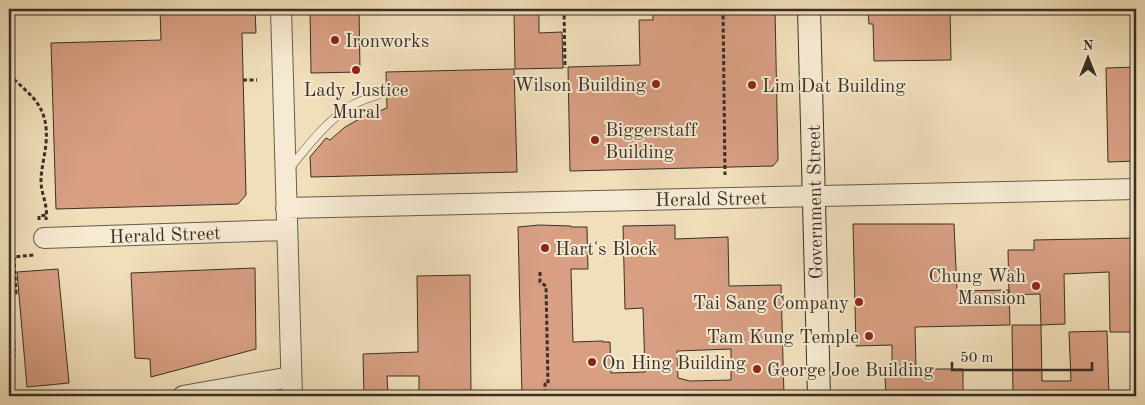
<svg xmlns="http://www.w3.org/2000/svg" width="1145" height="405" font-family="'Old Standard TT',serif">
<rect width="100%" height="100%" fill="#f1dfba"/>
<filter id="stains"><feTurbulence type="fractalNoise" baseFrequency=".004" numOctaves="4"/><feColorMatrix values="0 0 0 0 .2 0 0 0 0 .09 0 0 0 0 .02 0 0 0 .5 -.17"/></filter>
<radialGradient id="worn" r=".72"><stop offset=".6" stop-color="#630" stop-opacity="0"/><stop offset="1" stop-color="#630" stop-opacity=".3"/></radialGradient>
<!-- building -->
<path fill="#d89f83" stroke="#393026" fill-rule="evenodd" d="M160,9H255L256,33H242L246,195L238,204L56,209L51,43L161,40Z
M310,9H359L360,72L311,73Z
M682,9H775L778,160L773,166L570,171L568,67L640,65L639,20H653V13L682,12Z
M868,9H950L951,60L874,61L873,24H869Z
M514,13H539V33L562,32L563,68L515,69Z
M1136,67V161L1108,162L1106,68Z
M514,69L517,172L311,177L310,157L326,138L330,140L345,127L363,117L387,108L386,72Z
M853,224H954L957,291L1009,290L1010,325L915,327L916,369H963V396H886L885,376H892V345L856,346Z
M539,225L571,226V227H587L588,269H571L573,342L603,341V342H610L611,373L645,372L643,308L625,309L623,226L675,225V239L728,237L729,286L781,285L784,396H522L518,227ZM731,349V380L690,381L678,378L677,351Z
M1136,238V332H1110L1109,272L1064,274L1065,324L1041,325L1040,294L1009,295L1008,250H1034V240Z
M255,268L256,349L151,377L150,359L135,358L131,273Z
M58,269L69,383L27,387L17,272Z
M470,275L471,396H419V376H387L388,396H364L363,354L418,352L417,276Z
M1012,325H1041L1042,381H1071L1069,332L1107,331L1109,396H1013Z"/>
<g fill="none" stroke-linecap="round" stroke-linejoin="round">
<defs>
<path id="service" d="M289,169C307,147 325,123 349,107C358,101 368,98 378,95"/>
<path id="tertiary" d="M281,9L292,396
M286,208L1136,189
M44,238L286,230
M183,396L291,377"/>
<path id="secondary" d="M809,9L819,396"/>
</defs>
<!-- service casing -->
<use href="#service" stroke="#675c4b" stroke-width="9"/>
<!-- tertiary casing -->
<use href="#tertiary" stroke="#675c4b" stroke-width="22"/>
<!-- secondary casing -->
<use href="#secondary" stroke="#393026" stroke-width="24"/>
<!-- path -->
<path stroke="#393026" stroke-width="3" stroke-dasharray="4 2.5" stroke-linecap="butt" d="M564,9L565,68
M723,9L725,175
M9,75C33,97 49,107 46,143C45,156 41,169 41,181C41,191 45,199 46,208C47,212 46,216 46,220
M243,80H257
M39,220V216L46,215
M540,272V282L546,286L548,384H545V390
M9,294L16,293L14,257L34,255
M9,339L14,340V356L9,364"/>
<!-- service -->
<use href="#service" stroke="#f6ead2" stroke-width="8"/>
<!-- tertiary -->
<use href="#tertiary" stroke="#f6ead2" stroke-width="20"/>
<!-- secondary -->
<use href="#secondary" stroke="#f6ead2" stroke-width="22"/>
</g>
<!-- markers -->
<g fill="#8f2418" stroke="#f6ead2" stroke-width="2">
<circle cx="335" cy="40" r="5"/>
<circle cx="356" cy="70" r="5"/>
<circle cx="656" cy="84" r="5"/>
<circle cx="752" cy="85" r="5"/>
<circle cx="595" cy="140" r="5"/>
<circle cx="545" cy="248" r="5"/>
<circle cx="1036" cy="286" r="5"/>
<circle cx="859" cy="302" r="5"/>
<circle cx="869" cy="336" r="5"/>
<circle cx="592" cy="362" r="5"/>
<circle cx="757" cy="369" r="5"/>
</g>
<g text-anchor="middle" stroke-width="4" stroke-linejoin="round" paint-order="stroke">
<!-- poi labels -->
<g font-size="19" fill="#393026" stroke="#f6ead2" text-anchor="start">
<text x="345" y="47">Ironworks</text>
<text x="646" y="91" text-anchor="end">Wilson Building</text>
<text x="762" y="92">Lim Dat Building</text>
<text x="356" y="96" text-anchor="middle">Lady Justice<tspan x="356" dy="22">Mural</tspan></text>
<text x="605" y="136">Biggerstaff<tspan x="605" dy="22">Building</tspan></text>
<text x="555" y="255">Hart's Block</text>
<text x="1026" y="282" text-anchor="end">Chung Wah<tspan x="1026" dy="22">Mansion</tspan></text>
<text x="849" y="309" text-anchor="end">Tai Sang Company</text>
<text x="859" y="343" text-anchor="end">Tam Kung Temple</text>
<text x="602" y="369">On Hing Building</text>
<text x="767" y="376">George Joe Building</text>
</g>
<!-- street labels -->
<g font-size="19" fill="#393026" stroke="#f6ead2">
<text transform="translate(711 198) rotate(-1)" y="7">Herald Street</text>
<text transform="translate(814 202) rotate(-91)" y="7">Government Street</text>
<text transform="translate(165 234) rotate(-2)" y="7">Herald Street</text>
</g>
</g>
<!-- margin -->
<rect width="1145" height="405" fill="none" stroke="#f1dfba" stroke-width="30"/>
<rect x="10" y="10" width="1125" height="385" fill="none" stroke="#393026" stroke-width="2.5"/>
<rect x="15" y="15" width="1115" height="375" fill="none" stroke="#393026"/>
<!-- north arrow -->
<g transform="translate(1088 58)" stroke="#f6ead2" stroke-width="4" paint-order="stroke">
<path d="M0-4L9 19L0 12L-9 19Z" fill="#393026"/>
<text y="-8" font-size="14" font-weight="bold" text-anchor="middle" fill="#393026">N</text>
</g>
<!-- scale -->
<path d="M952 362v8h140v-8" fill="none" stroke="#393026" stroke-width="2.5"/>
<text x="960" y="362" font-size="15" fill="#393026" stroke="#f6ead2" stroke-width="4" paint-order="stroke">50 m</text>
<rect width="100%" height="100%" filter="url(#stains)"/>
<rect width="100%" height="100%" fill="url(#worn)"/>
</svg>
